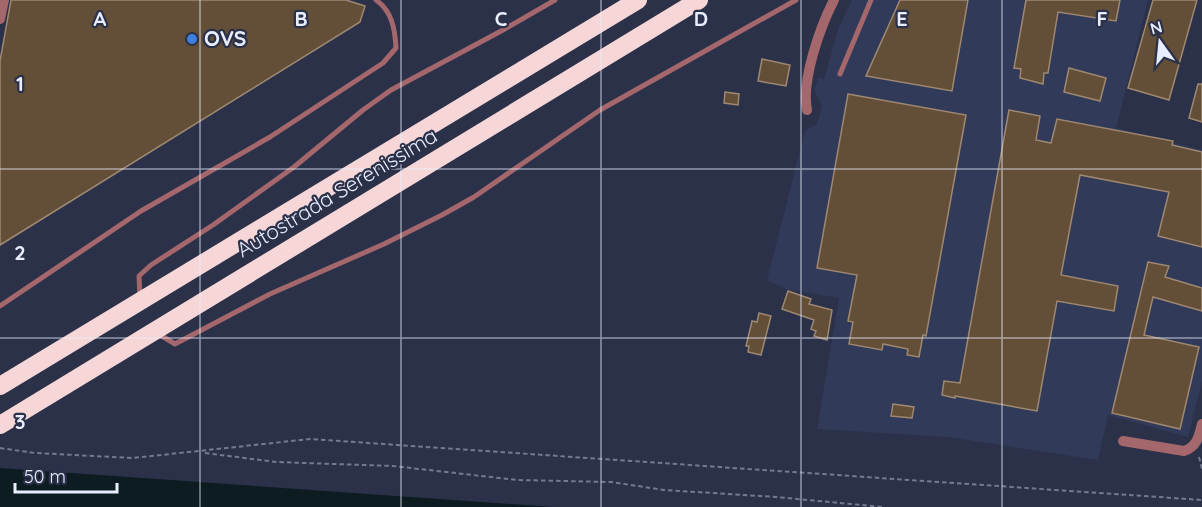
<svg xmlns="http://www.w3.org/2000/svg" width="1202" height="507" font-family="Quicksand,sans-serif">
<rect width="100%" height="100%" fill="#2a3149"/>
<!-- built -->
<path fill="#313a58" d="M852,0H1148L1116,128L1202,150V382L1188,437L1108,415L1098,460L948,437L817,429L839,298L786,289L767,280L805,131L817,124L822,105L814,91L818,78L824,79L839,27Z"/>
<!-- water -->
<path fill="#0d1c21" d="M0,468L553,507H0Z"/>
<!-- building -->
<path fill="#634e38" stroke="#9f8871" stroke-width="1.5" d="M11,0H346L365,6L360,22L0,245V61Z
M900,0H968L952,91L866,76Z
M1026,0H1120L1116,21L1058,12L1048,73H1044L1043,84L1020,78L1021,69L1014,68Z
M1153,0H1197L1169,100L1128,88Z
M762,59L790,65L786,86L758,81Z
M1069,68L1106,78L1100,101L1064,92Z
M1198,84H1202V122L1189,118Z
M725,92L739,94L738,105L724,103Z
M848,94L966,115L926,336L923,335L919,357L907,355L908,349L883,344L882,350L849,344L853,322L848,321L857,275L817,268Z
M1009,110L1040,116L1036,140L1051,143L1057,119L1173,141L1172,145L1202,152V247L1158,236L1169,192L1080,175L1061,275L1118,286L1114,311L1057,301L1037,411L955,396V398L942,395L944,381L960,383Z
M1148,262L1169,266L1165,277L1202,288V311L1153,297L1144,335L1199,347L1180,429L1112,413Z
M788,291L811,299L809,304L832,310L827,340L814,336L816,331L811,329L814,320L782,309Z
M759,313L771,316L761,355L748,352L749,346H746L752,321L757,322Z
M893,404L914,407L912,418L891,416Z"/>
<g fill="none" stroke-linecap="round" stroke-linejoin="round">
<!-- path -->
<path stroke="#747a8f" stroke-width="2" stroke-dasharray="4.5 3" stroke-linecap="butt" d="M0,448L35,453L133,458L310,439L1202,500
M205,453L276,462L393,466L517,480L611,482L664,490L776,497L883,507
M1199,457L1202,469"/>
<!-- service -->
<path stroke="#a4676b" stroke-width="5" d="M840,74L871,0
M140,298L139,276L151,265L213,225L294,167L363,110L391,90L503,30L555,0
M0,306L141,211L270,137L383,63L396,48C395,29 392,11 376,0
M157,333L175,344L270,294L384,244L442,215L474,197L600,110L796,0"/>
<!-- minor -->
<path stroke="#a4676b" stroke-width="10" d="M0,19L4,0
M807,110C801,81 820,27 834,0
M1123,441L1184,451C1197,447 1199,436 1202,424"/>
<!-- motorway -->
<path stroke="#f6d6d7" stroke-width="18" d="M0,386L638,0
M0,425L699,0"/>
</g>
<!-- grid -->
<path fill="none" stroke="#e9eefe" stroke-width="1.5" stroke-opacity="0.55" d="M200,0V507M401,0V507M601,0V507M801,0V507M1002,0V507M0,169H1202M0,338H1202"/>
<!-- markers -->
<circle fill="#3f7fe0" stroke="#2a3149" stroke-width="2" cx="192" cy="39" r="6"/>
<g text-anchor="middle" stroke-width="4.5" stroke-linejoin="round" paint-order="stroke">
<!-- poi labels -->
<g font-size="21" font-weight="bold" fill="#e9eefe" stroke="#2a3149" text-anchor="start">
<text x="204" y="46">OVS</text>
</g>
<!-- street labels -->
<g font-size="21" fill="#e9eefe" stroke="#2a3149">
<text transform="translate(337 193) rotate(-31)" y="7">Autostrada Serenissima</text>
</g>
</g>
<g font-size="20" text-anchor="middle" font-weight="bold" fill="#e9eefe" stroke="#2a3149" stroke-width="4.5" stroke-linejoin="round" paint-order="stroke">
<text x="100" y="26">A</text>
<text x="301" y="26">B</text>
<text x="501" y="26">C</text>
<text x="701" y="26">D</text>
<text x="902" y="26">E</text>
<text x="1102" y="26">F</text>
<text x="20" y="91">1</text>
<text x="20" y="260">2</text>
<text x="20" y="429">3</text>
</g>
<!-- north arrow -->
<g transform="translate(1160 42) rotate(345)" stroke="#2a3149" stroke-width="4.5" paint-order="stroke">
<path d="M0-4.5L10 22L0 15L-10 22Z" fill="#e9eefe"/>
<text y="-9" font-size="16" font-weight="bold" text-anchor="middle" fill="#e9eefe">N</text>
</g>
<!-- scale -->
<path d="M15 483v9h102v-9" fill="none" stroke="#e9eefe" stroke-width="3"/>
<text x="24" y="483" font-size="18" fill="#e9eefe" stroke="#2a3149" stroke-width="4.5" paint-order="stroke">50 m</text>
</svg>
